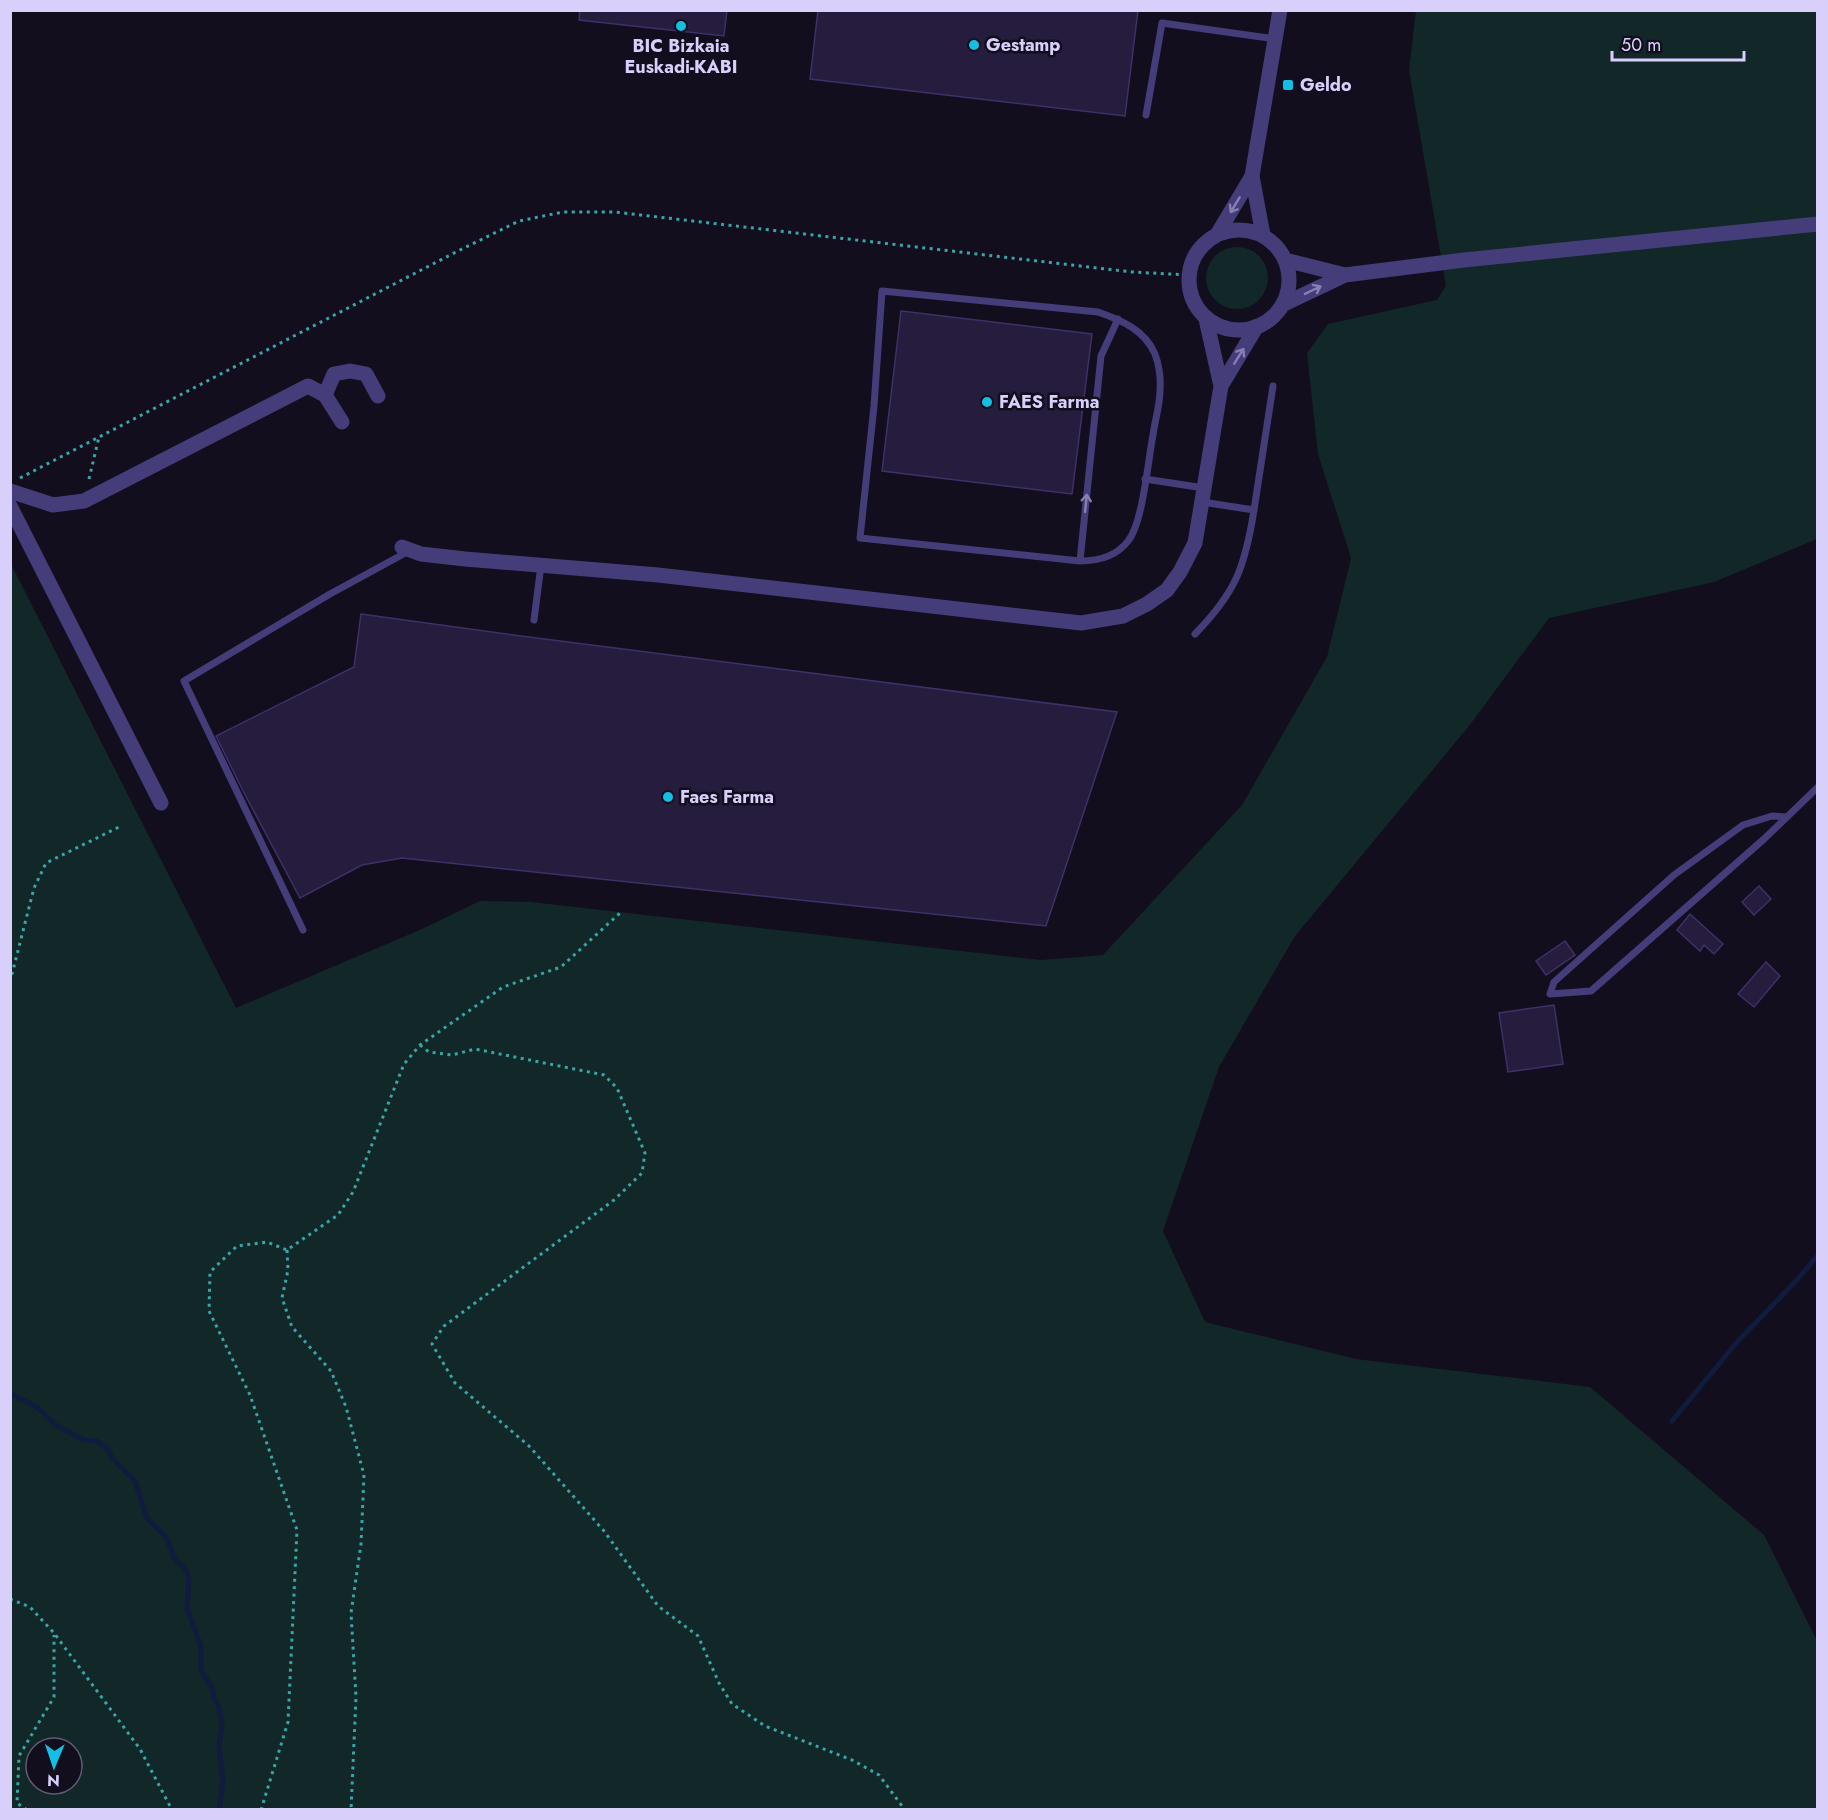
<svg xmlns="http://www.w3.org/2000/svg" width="1828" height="1820" font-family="Jost,sans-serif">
<rect width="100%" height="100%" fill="#120e1e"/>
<!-- green -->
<path fill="#122728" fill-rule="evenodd" d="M1416,11H1817V539L1714,582L1549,618L1469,726L1295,936L1219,1067L1163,1231L1205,1322L1356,1359L1590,1387L1764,1535L1817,1641V1809H11L10,562L236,1008L422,929L480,901L531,902L1041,960L1103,955L1242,805L1327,657L1351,558L1318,454L1307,353L1328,324L1437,300L1446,286L1409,70ZM36,1748H72V1784H36Z
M1206 278a31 31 0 1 1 62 0a31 31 0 1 1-62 0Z"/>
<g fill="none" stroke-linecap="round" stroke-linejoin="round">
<!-- stream -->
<path stroke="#0f1c3d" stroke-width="5" d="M10,1393L38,1408L57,1426L84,1440L97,1441L108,1450L113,1459L135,1481L147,1518L167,1538L174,1558L187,1571L189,1580L187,1608L201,1647V1670L212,1688L214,1698L219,1707L222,1723L219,1745L223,1781L219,1810
M1672,1421L1738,1341L1796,1281L1818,1255"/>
</g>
<!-- building -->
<path fill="#251c3e" stroke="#3f3068" stroke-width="1.5" d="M580,10H727L724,36L579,20Z
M818,10H1138L1125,116L810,79Z
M901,311L1092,334L1072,494L882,471Z
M361,614L521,636L1117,712L1046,926L402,858L362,865L300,898L243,791L216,736L354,667Z
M1759,886L1771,899L1754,915L1742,902Z
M1690,914L1723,944L1714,954L1704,945L1700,951L1677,930Z
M1565,941L1575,955L1546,975L1536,961Z
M1766,962L1780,976L1754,1007L1738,994Z
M1554,1005L1563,1064L1508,1072L1499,1013Z"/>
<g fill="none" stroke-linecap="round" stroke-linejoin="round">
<!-- path -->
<path stroke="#38a5a7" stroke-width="3" stroke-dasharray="3 4.5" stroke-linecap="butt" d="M20,478L456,252L519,221L563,212H615L1132,272L1189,275
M89,479L99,437
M10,982L34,888L46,863L121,826
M420,1045L429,1052L452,1055L475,1049L604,1075L617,1088L645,1153L642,1173L614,1200L444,1326L432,1344L455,1383L529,1446L604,1531L658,1606L698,1636L719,1683L732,1704L765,1726L852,1760L879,1775L905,1810
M287,1250L288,1270L282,1298L292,1327L331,1371L346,1407L364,1475L361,1544L351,1613L356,1697L351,1810
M10,1599L30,1607L54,1633L140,1749L172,1810
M27,1810L17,1803L19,1756L54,1697V1635
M261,1810L288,1722L297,1530L250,1395L209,1311L210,1272L237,1246L267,1242L287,1250L338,1215L353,1192L404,1064L420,1045L503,987L561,967L621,912"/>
<!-- service -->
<path stroke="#443d7a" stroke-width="7" d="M1146,115L1162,23L1275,39
M882,291L1098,312C1121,320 1145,330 1155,354C1159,364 1161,379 1160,390C1160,405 1155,420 1153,435C1148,460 1143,523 1128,541C1116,557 1098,561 1080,561L860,538L874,406Z
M1145,479L1204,488
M1254,510L1273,386
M1080,561L1101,356L1118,319
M534,620L541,565
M1195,634C1236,592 1245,567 1254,510L1202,502
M1786,817L1772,816L1743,825L1674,875L1554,982L1550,994L1591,991L1764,839L1818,787
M303,930L184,681L330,594L409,551"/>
<!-- tertiary -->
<path stroke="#443d7a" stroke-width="15" d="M1189 280a50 50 0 1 1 100 0a50 50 0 1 1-100 0Z
M1218,233L1252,176
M1263,235L1252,176L1280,10
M1285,260L1345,275
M1282,305L1345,275L1464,260L1818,224
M1221,386L1257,326
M325,395L342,422
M10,491L53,505L84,501L308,386L325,395L334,374L350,371L366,374L378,396
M10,506L161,803
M402,547L421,554L465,559L658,575L1081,623L1123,616L1147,604L1167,590L1180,572L1195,543L1221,386L1206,319"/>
</g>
<!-- one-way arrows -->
<defs><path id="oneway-shaft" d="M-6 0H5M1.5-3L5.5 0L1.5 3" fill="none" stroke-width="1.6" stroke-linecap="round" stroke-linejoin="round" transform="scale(1.5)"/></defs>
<g stroke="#877fb4">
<use href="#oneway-shaft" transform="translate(1235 205) rotate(121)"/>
<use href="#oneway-shaft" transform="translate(1313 290) rotate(-26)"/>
<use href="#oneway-shaft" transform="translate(1239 356) rotate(-58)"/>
<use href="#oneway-shaft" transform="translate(1086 503) rotate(-84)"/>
</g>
<!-- markers -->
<g fill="#13bfe3" stroke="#120e1e" stroke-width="2">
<circle cx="681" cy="26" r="6"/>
<circle cx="974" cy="45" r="6"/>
<rect x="1282" y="79" width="12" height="12" rx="3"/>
<circle cx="987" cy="402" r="6"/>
<circle cx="668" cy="797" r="6"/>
</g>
<g text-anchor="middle" stroke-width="5" stroke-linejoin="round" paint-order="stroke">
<!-- poi labels -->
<g font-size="18" font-weight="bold" fill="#d8d0fb" stroke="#120e1e" text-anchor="start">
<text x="986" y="51">Gestamp</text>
<text x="681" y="52" text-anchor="middle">BIC Bizkaia<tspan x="681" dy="21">Euskadi-KABI</tspan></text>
<text x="1300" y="91">Geldo</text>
<text x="999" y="408">FAES Farma</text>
<text x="680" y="803">Faes Farma</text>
</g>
</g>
<!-- border -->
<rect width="1828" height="1820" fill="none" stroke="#d8d0fb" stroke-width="24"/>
<!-- north arrow -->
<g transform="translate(54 1766) rotate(182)"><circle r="28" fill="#120e1e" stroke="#615c76" stroke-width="1.5"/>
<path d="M0-4.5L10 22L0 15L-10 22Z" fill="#13bfe3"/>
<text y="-9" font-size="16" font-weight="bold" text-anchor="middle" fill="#d8d0fb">N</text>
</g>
<!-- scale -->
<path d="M1612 51v9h132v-9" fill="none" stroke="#d8d0fb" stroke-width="3"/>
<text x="1621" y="51" font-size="18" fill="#d8d0fb" stroke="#120e1e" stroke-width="4.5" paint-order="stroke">50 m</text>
</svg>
